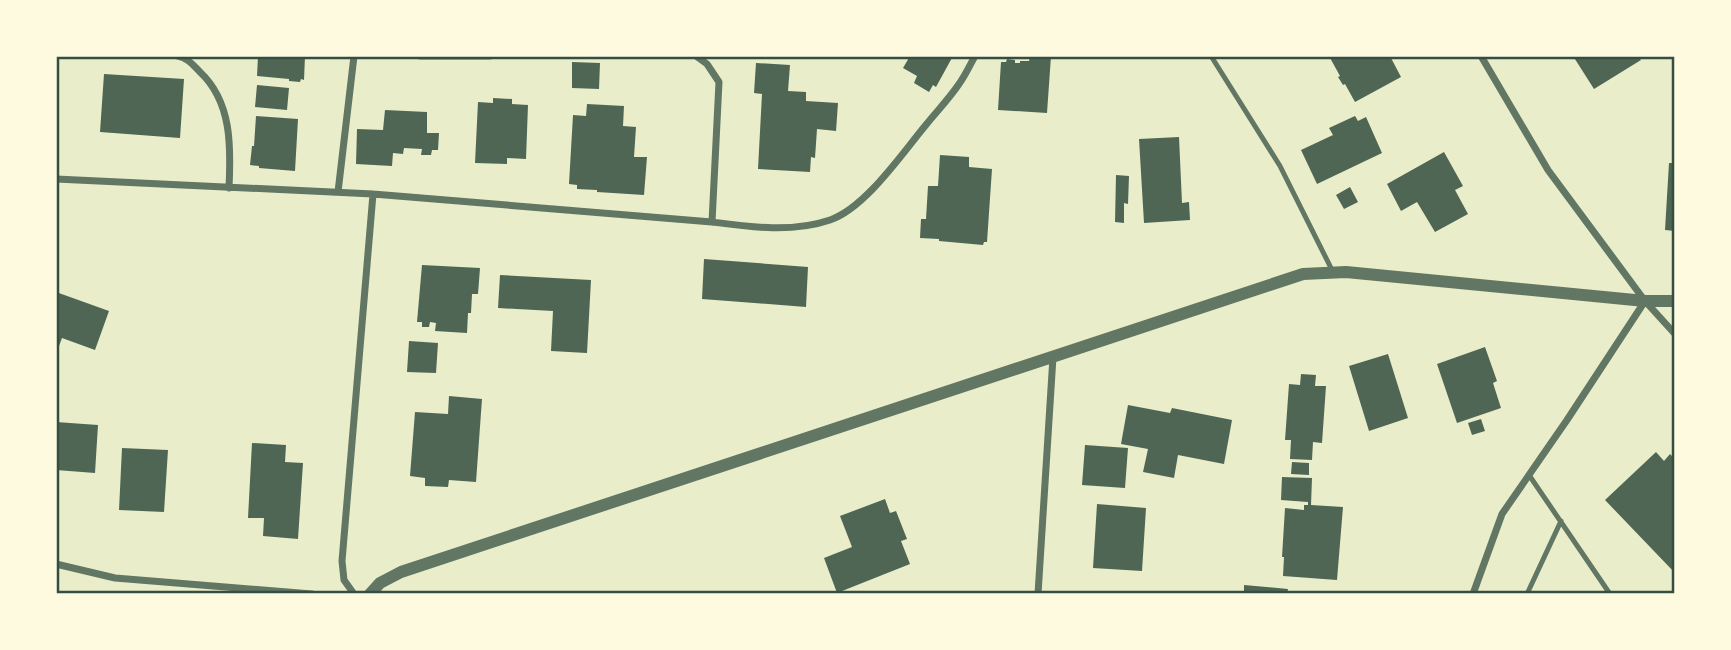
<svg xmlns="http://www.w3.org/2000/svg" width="1731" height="650" font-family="Roboto,sans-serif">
<rect width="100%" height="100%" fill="#e9edc9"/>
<!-- building -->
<path fill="#4f6655" d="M258,56H305L304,80L301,79L300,82L289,81V79L257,76Z
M910,56H953L936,87L933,85L929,92L914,83L917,76L903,68Z
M1030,56H1051L1047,113L998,110L1001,62H1006L1007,59L1015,60V63H1020V61H1029Z
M1329,56H1390L1401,77L1355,102L1345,84L1343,85L1338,77L1340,76Z
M1573,56H1638L1641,60L1594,89Z
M572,62L600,63L599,89L572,88Z
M756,63L790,65L788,91L806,92V101L838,103L836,131L817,129L815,158L811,157L810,172L758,169L762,94L754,93Z
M104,74L184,79L180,138L100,132Z
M257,85L289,88L287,110L255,107Z
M493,98L512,99V104L528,105L526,159L507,158V164L475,163L478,102L493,103Z
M587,104L624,106L623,126L636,127L634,157H647L644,195L597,192V190L577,189V185L569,184L573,115L586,116Z
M385,110L427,112V133H439L438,150H432L431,155H421L422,149L404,148L403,154L393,153L392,166L356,164L357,129L383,130Z
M256,116L298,119L295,171L259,168V166L250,165L252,146H254Z
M1355,116L1358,121L1366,117L1382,153L1317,184L1301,150L1333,135L1329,128Z
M1179,137L1182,203L1189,202L1190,220L1144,223L1139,139Z
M1444,152L1463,186L1455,190L1468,214L1435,232L1417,202L1401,211L1387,184Z
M940,155L969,157V167L992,169L987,242H984L983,245L939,241V239L920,238L921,219H926L928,186H938Z
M1669,163H1675V231L1665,230Z
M1116,175L1129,176L1128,204L1124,203V223L1115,222Z
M1350,187L1358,202L1344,209L1336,195Z
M704,259L808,267L806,307L702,299Z
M422,265L480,268L478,294H472L471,313H468L467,333L435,331L436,323L430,322L429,327H422V322H417Z
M500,275L591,280L587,353L551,351L553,311L498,308Z
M56,292L109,311L95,350L62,338L56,354Z
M409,341L438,343L436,373L407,372Z
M1485,347L1497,381L1493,383L1501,408L1457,423L1437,364Z
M1388,354L1408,418L1369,431L1349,366Z
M1301,374L1316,375L1315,386H1326L1322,443L1313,442L1312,460L1290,459L1291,440H1285L1289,384L1300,385Z
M449,396L482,399L476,482L449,480L448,487L425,486V478L410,476L415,412L448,414Z
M1128,405L1170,413L1172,408L1232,420L1224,464L1178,455L1174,478L1143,472L1148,449L1121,444Z
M1481,419L1485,431L1472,435L1468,423Z
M56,422L98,425L95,473L56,470Z
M252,443L286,445L285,462L303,463L298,539L263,536L264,518H248Z
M1085,445L1128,448L1125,488L1082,485Z
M122,448L168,450L164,512L119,510Z
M1656,452L1664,461L1670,454L1675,459V573L1605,500Z
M1292,462L1309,463V475L1291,474Z
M1282,477L1312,478L1311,505L1343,507L1337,580L1283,576L1284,557H1282L1285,508L1304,510V505H1308V502L1281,500Z
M885,499L890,513L896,511L907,539L901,541L910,564L837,593L824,558L852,547L840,516Z
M1097,504L1146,508L1142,571L1093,568Z
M1244,585L1288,589L1287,594H1244Z"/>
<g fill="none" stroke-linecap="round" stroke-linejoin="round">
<!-- service -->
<path stroke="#617663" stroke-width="5" d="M1211,56L1280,166L1333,272
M1529,475L1610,594
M1527,594L1561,521"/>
<!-- minor -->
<path stroke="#617663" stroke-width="7" d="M178,56C188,58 193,65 200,72C232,102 231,147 229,188
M420,56H490
M696,56L707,64L719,82L712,222
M1481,56L1548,170L1645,301L1675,334
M56,179L373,194L712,222C750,227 792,233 830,220C865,208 901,155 925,126C936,112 949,99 959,84C965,76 970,65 975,56
M338,192L354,56
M56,564L115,578L312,594
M354,594L344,580L342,561L373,194
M1038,594L1053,357
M1473,594L1502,514L1567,420L1645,301"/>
<!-- tertiary -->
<path stroke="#617663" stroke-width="12" d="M370,594L380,583L401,572L1303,274L1346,272L1645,301H1675"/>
</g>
<!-- border -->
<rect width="1731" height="650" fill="none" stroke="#fefae0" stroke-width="116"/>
<rect x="58" y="58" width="1615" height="534" fill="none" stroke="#344e41" stroke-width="2.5"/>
</svg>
